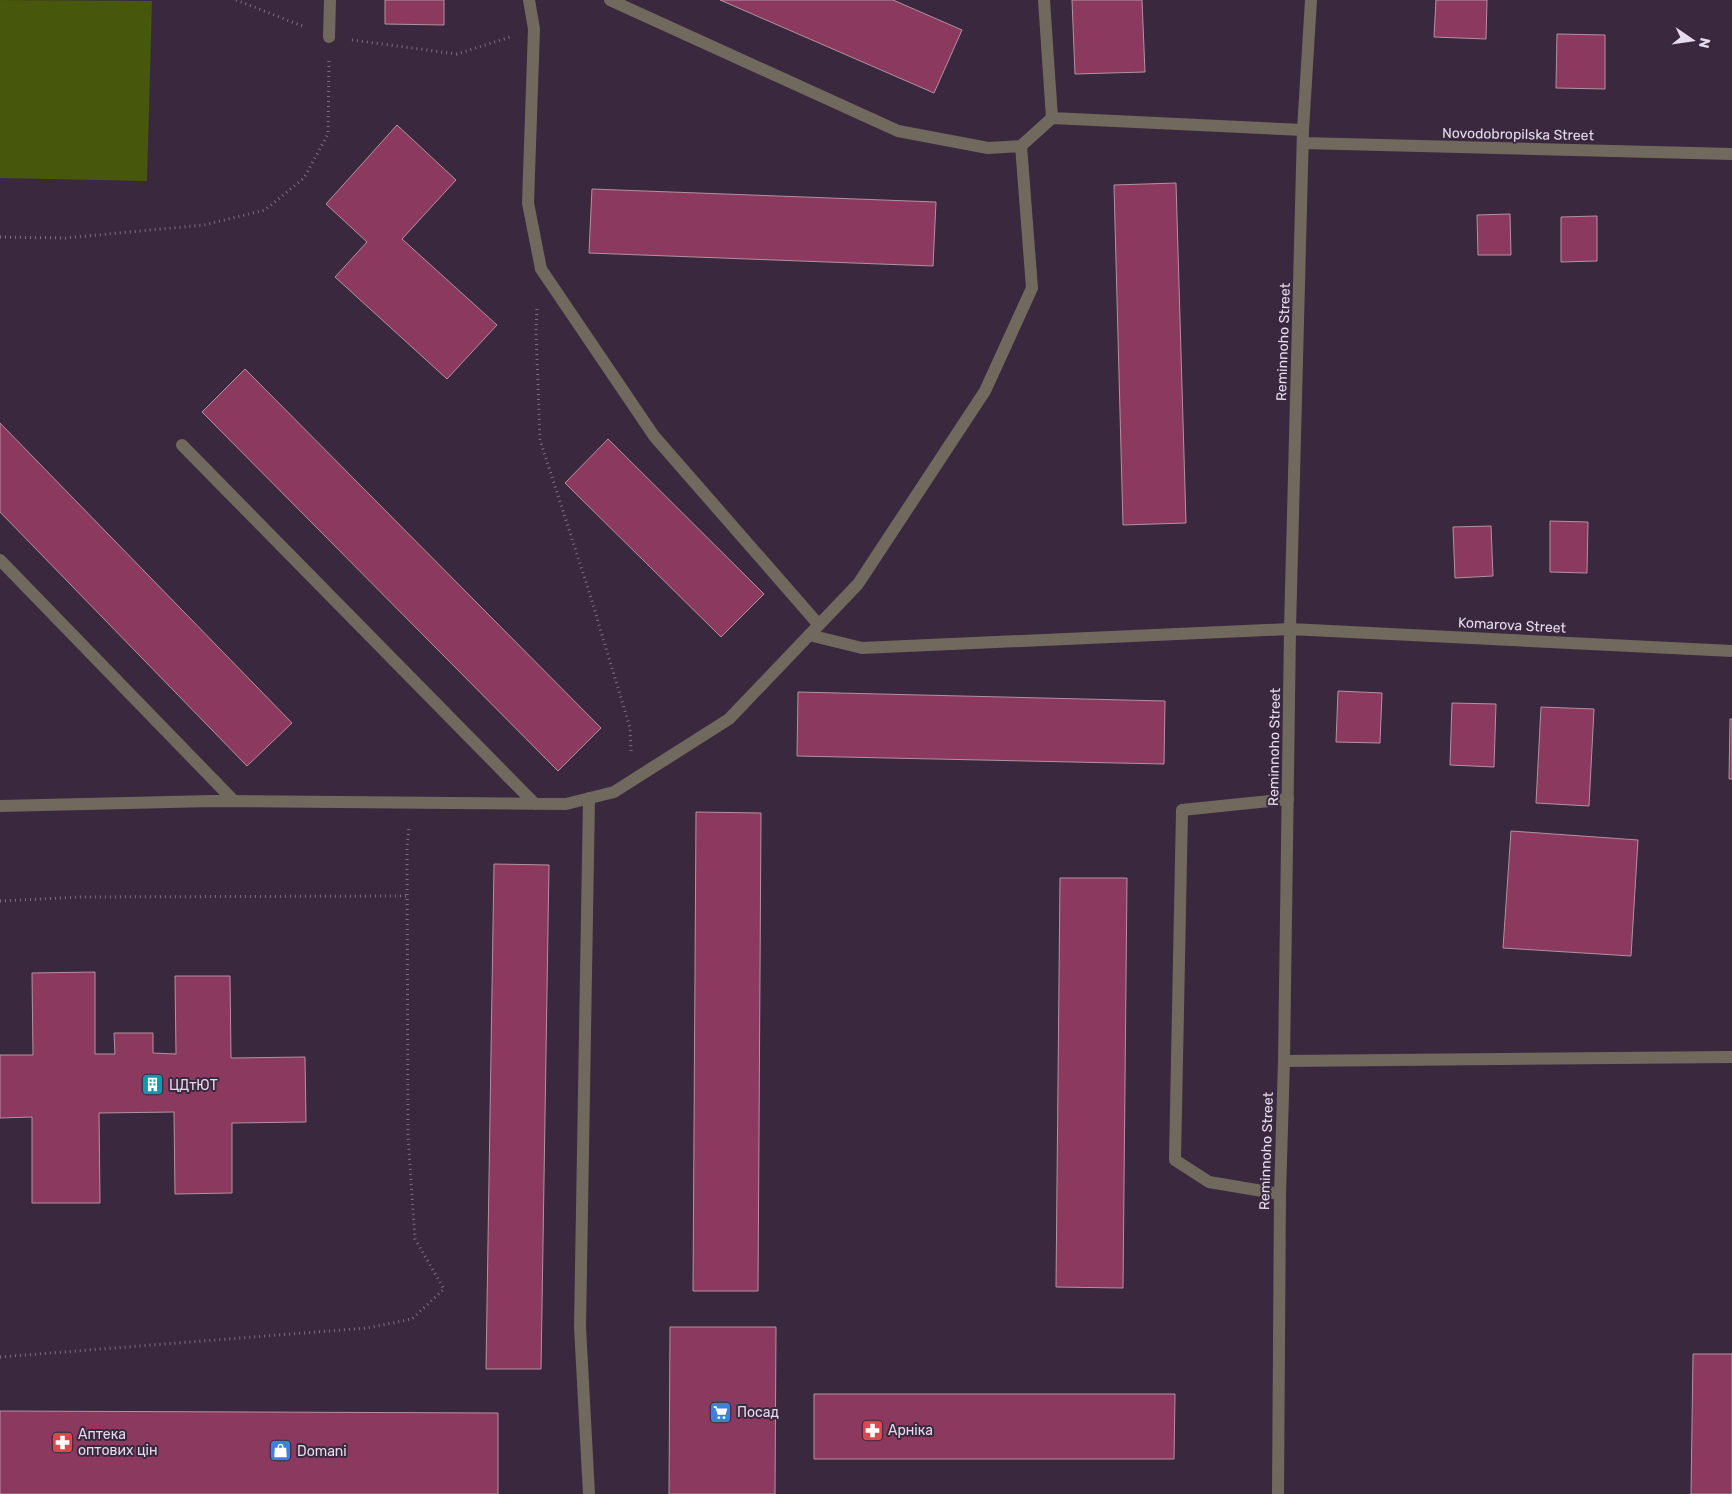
<svg xmlns="http://www.w3.org/2000/svg" width="1732" height="1494" font-family="Rubik,sans-serif">
<rect width="100%" height="100%" fill="#3a283f"/>
<!-- green -->
<path fill="#47570b" d="M0,0L152,1L147,181L0,178Z"/>
<!-- building -->
<path fill="#8b395f" stroke="#b5919f" d="M385,0H444V25L385,24Z
M720,0H893L962,30L934,93Z
M1072,0H1142L1145,72L1075,74Z
M1436,0H1487L1486,39L1434,37Z
M1557,34L1605,35V89L1556,88Z
M397,125L456,180L402,239L497,325L447,379L335,277L367,242L326,204Z
M1176,183L1186,523L1123,525L1114,185Z
M592,189L936,202L933,266L589,253Z
M1510,214L1511,255H1478L1477,215Z
M1597,216V261L1561,262V217Z
M245,369L601,728L558,771L202,412Z
M0,423L292,723L247,766L0,512Z
M608,439L764,594L721,637L565,483Z
M1550,521L1588,522L1587,573L1550,572Z
M1491,526L1493,576L1455,578L1453,527Z
M1338,691L1382,693L1380,743L1336,742Z
M798,692L1165,701L1164,764L797,756Z
M1452,703L1496,704L1494,767L1450,765Z
M1541,707L1594,709L1589,806L1536,803Z
M1730,719H1732V779H1729Z
M696,812L761,813L758,1291H693Z
M1511,831L1638,840L1631,956L1503,948Z
M494,864L549,865L541,1369H486Z
M1060,878H1127L1123,1288L1056,1287Z
M95,972V1054H115L114,1033H153V1053L176,1054L175,976H230L231,1058L305,1057L306,1122L232,1123V1193L175,1194L174,1112L99,1113L100,1203H32V1117L0,1118V1055H33L32,973Z
M670,1327H776L775,1494H669Z
M1693,1354H1732V1494H1691Z
M814,1394H1175L1174,1459H814Z
M0,1411L498,1413V1494H0Z"/>
<g fill="none" stroke-linecap="round" stroke-linejoin="round">
<!-- path -->
<path stroke="#7e6e82" stroke-width="3" stroke-dasharray="1 4" stroke-linecap="butt" d="M236,0L305,27
M352,40L457,54L510,37
M0,237L65,238L204,225L265,210L304,178L328,134L329,60
M537,309L536,330L540,440L587,585L630,728L631,751
M0,901L80,897L407,896
M0,1357L367,1328L412,1319L444,1289L415,1239L408,1136L407,847L409,828"/>
<!-- service -->
<path stroke="#72695e" stroke-width="12" d="M529,0L534,29L528,203L541,269L654,436L819,625
M610,0L898,131L988,148L1021,146L1052,118L1303,130
M1044,0L1052,118
M329,37L330,0
M182,445L535,804
M0,560L234,801
M809,635L862,648L1290,629
M589,798L580,1327L589,1494
M0,806L212,801L566,804L614,792L729,719L858,584L985,391L1032,288L1021,146
M1284,1061L1732,1057
M1280,1194L1209,1182L1175,1160L1182,810L1288,799"/>
<!-- minor -->
<path stroke="#72695e" stroke-width="12" d="M1303,143L1732,154
M1290,629L1732,651
M1278,1494L1280,1194L1284,1061L1290,629L1303,130L1311,0"/>
</g>
<!-- icons -->
<defs>
<symbol id="building-square" viewBox="-11 -11 22 22"><rect x="-9" y="-9" width="18" height="18" rx="4" fill="#0f9aa8" stroke="#3a283f"/><path d="M-4-6H4V6H1V3H-1V6H-4ZM-2.5-4.3h1.7v1.8h-1.7ZM.8-4.3h1.7v1.8H.8ZM-2.5-1h1.7V.8h-1.7ZM.8-1h1.7V.8H.8Z" fill="#fff"/></symbol>
<symbol id="supermarket-square" viewBox="-11 -11 22 22"><rect x="-9" y="-9" width="18" height="18" rx="4" fill="#3f7fe0" stroke="#3a283f"/><path d="M-6-5.5h2.5l.6 2H6L4.5 2H-2.5L-4.4-4H-6ZM-1.5 3.2a1.3 1.3 0 1 0 .1 0ZM3 3.2a1.3 1.3 0 1 0 .1 0Z" fill="#fff"/></symbol>
<symbol id="pharmacy-square" viewBox="-11 -11 22 22"><rect x="-9" y="-9" width="18" height="18" rx="4" fill="#e0444e" stroke="#3a283f"/><path d="M-2-6h4v4h4v4h-4v4h-4v-4h-4v-4h4Z" fill="#fff"/></symbol>
<symbol id="shop-square" viewBox="-11 -11 22 22"><rect x="-9" y="-9" width="18" height="18" rx="4" fill="#3f7fe0" stroke="#3a283f"/><path d="M-5-2.5h2.3a2.7 3.5 0 0 1 5.4 0H5L5.5 6h-11ZM-1.5-2.5h3a1.5 2.3 0 0 0-3 0Z" fill="#fff"/></symbol>
</defs>
<g fill-rule="evenodd">
<use href="#building-square" x="140" y="1072" width="25" height="25"/>
<use href="#supermarket-square" x="708" y="1400" width="25" height="25"/>
<use href="#pharmacy-square" x="860" y="1418" width="25" height="25"/>
<use href="#pharmacy-square" x="50" y="1430" width="25" height="25"/>
<use href="#shop-square" x="268" y="1438" width="25" height="25"/>
</g>
<g text-anchor="middle" stroke-width="4" stroke-linejoin="round" paint-order="stroke">
<!-- street labels -->
<g font-size="14" fill="#e6dbea" stroke="#3a283f">
<text transform="translate(1518 134) rotate(1)" y="5">Novodobropilska Street</text>
<text transform="translate(1283 342) rotate(-88)" y="5">Reminnoho Street</text>
<text transform="translate(1512 625) rotate(3)" y="5">Komarova Street</text>
<text transform="translate(1274 747) rotate(-89)" y="5">Reminnoho Street</text>
<text transform="translate(1266 1151) rotate(-88)" y="5">Reminnoho Street</text>
</g>
<!-- poi labels -->
<g font-size="14" fill="#e6dbea" stroke="#3a283f" text-anchor="start">
<text x="169" y="1090">ЦДтЮТ</text>
<text x="737" y="1417">Посад</text>
<text x="888" y="1435">Арніка</text>
<text x="78" y="1439">Аптека<tspan x="78" dy="16">оптових цін</tspan></text>
<text x="297" y="1456">Domani</text>
</g>
</g>
<!-- north arrow -->
<g transform="translate(1692 40) rotate(103)" stroke="#3a283f" stroke-width="4" paint-order="stroke">
<path d="M0-4L9 19L0 12L-9 19Z" fill="#e6dbea"/>
<text y="-8" font-size="14" font-weight="bold" text-anchor="middle" fill="#e6dbea">N</text>
</g>
</svg>
